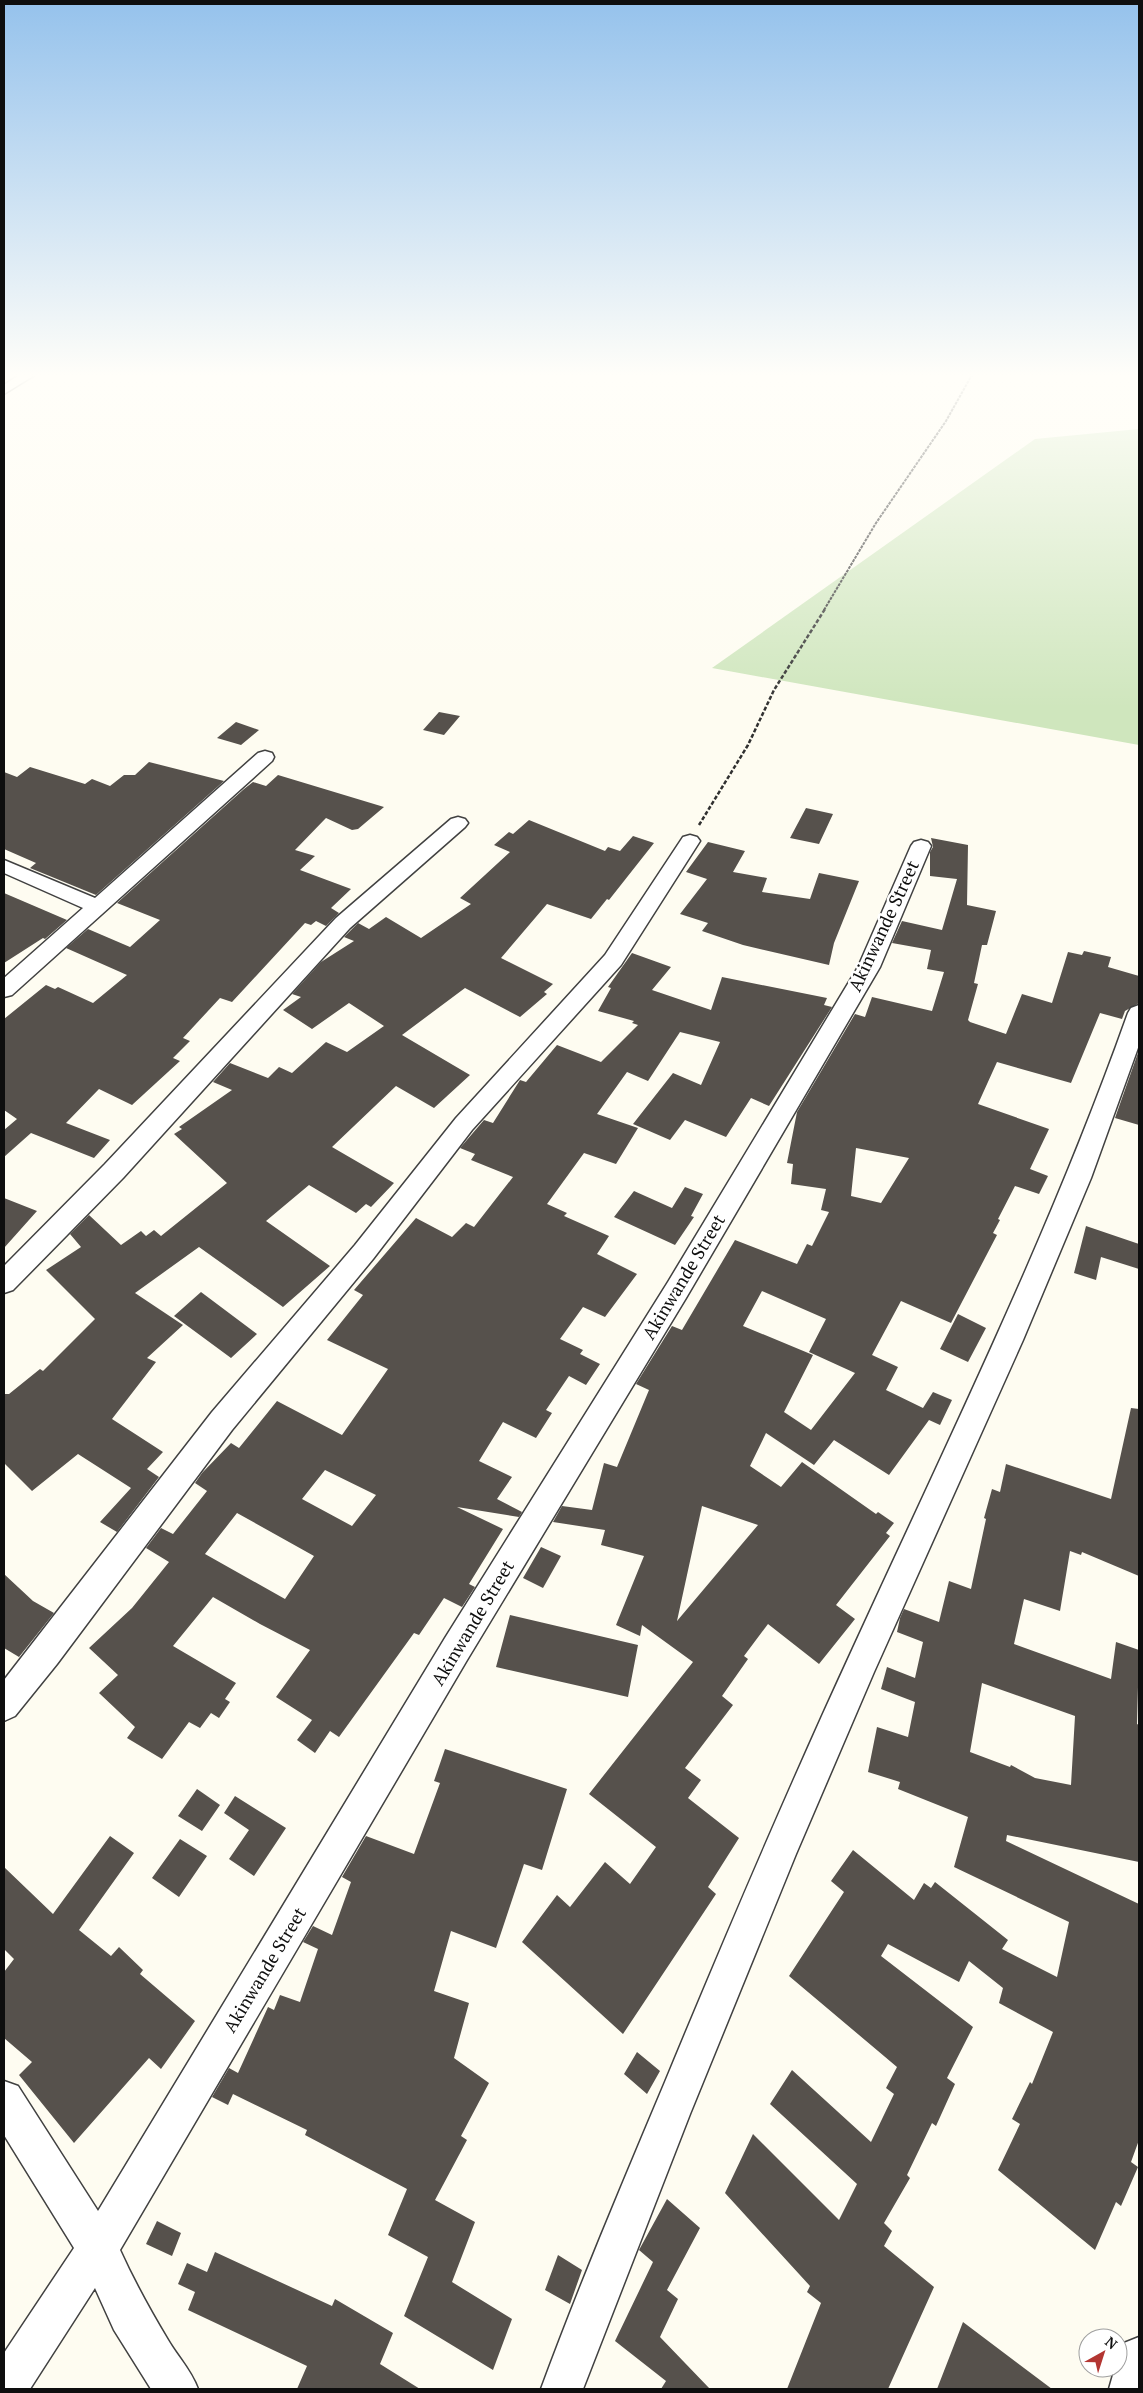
<svg xmlns="http://www.w3.org/2000/svg" width="1143" height="2393" font-family="'PT Serif',serif">
<rect width="100%" height="100%" fill="#fefcf1"/>
<!-- green -->
<path fill="#cfe6bd" d="M1139,429V745L712,668L1035,439Z"/>
<!-- building -->
<path fill="#56514c" fill-rule="evenodd" d="M439,712L460,716L444,735L423,730Z
M236,722L259,730L241,745L217,738Z
M149,762L224,781L96,895L30,868L36,863L4,849V772L17,777L30,767L85,784L92,779L110,786L124,775H135Z
M278,775L384,807L358,829L352,830L326,818L295,850L315,856L300,870L351,889L331,908L339,913L326,926L316,921L311,925L305,923L232,1002L220,998L183,1038L190,1041L173,1058L180,1061L132,1105L99,1089L66,1123L110,1140L94,1158L31,1133L4,1157V1130L17,1119L4,1110V1019L46,985L55,989L58,987L93,1003L127,975L66,948L88,929L130,947L160,920L117,903L244,789L253,782L266,786Z
M806,808L833,814L819,844L790,838Z
M529,820L605,851L608,847L620,851L633,836L654,843L609,900L607,899L591,919L547,904L501,958L553,984L544,992L547,994L520,1017L465,988L402,1035L470,1075L434,1108L396,1086L332,1147L394,1183L371,1207L366,1204L356,1213L309,1185L266,1221L330,1266L283,1307L199,1247L135,1293L183,1325L147,1358L156,1362L112,1419L163,1452L147,1469L159,1477L117,1532L100,1522L131,1488L78,1454L32,1491L4,1463V1394H9L40,1369L43,1371L95,1319L46,1270L81,1247L70,1234L89,1215L121,1245L141,1231L146,1236L154,1230L161,1236L227,1183L174,1134L182,1129L179,1127L232,1090L213,1082L230,1063L268,1078L279,1067L292,1073L326,1042L347,1052L384,1026L349,1003L312,1029L283,1010L301,997L292,994L321,962L354,941L344,937L358,923L369,929L386,917L421,938L471,904L460,898L510,852L494,845L509,832L513,834Z
M931,838L968,845L967,905L996,911L987,945H982L974,983L978,984L968,1020L970,1022L1006,1034L1022,994L1052,1003L1068,952L1082,955L1084,951L1111,957L1108,967L1139,976V1003L1125,1011L1122,1019L1100,1013L1071,1083L997,1062L978,1104L1049,1129L1030,1169L1048,1176L1039,1194L1015,1186L998,1219L1000,1220L993,1233L997,1235L951,1323L901,1301L872,1355L898,1367L886,1390L923,1408L933,1392L952,1400L940,1425L929,1420L889,1475L834,1440L814,1465L766,1433L750,1466L781,1487L802,1462L876,1514L878,1512L894,1523L886,1533L890,1536L836,1605L855,1619L819,1664L768,1624L744,1656L748,1659L722,1696L733,1705L685,1768L701,1780L688,1798L739,1838L708,1887L716,1894L623,2034L522,1942L557,1895L570,1907L605,1862L630,1884L656,1847L589,1794L693,1662L642,1625L640,1636L616,1625L644,1556L601,1545L605,1530L553,1522L562,1506L592,1510L604,1463L617,1467L649,1390L636,1384L672,1326L682,1330L735,1240L797,1264L807,1244L812,1246L829,1212L821,1210L826,1189L791,1184L793,1164L787,1163L797,1112L855,1014L865,1017L872,997L932,1011L944,972L927,969L931,950L892,943L902,921L942,930L957,879L930,876V852L933,847ZM856,1148L909,1158L881,1203L851,1196ZM762,1291L826,1319L809,1352L855,1373L811,1430L784,1412L813,1355L743,1326ZM702,1506L758,1525L677,1621Z
M708,842L745,851L733,872L767,878L762,892L810,899L819,873L859,881L834,943L829,965L743,945L702,931L708,923L680,914L707,879L686,872Z
M4,893L67,920L45,939L43,938L4,963Z
M632,953L671,967L652,990L711,1010L722,977L827,998L824,1005L832,1007L769,1106L751,1098L726,1137L685,1120L670,1140L633,1124L673,1073L701,1085L720,1042L680,1032L648,1081L627,1072L597,1114L638,1128L616,1164L584,1153L547,1204L567,1213L564,1216L609,1236L597,1254L637,1274L605,1317L583,1307L560,1339L583,1350L580,1354L600,1364L586,1385L569,1376L546,1410L552,1413L536,1438L503,1422L479,1461L512,1477L497,1499L522,1512L519,1517L457,1507L503,1529L469,1584L475,1587L462,1607L444,1598L419,1635L414,1633L339,1737L330,1731L315,1753L297,1740L312,1720L276,1697L310,1650L260,1624L213,1597L173,1646L236,1683L225,1699L230,1702L219,1718L211,1713L200,1728L189,1722L162,1759L127,1738L135,1727L99,1693L118,1675L89,1648L132,1608L169,1562L146,1548L161,1528L173,1534L207,1491L195,1483L202,1473L231,1443L239,1448L277,1401L342,1435L388,1369L327,1340L363,1295L354,1290L416,1218L452,1237L466,1223L474,1227L513,1177L471,1160L475,1154L460,1148L484,1120L493,1123L520,1080L526,1082L557,1045L601,1062L638,1025L632,1023L634,1021L598,1011L611,988L608,987ZM325,1470L376,1495L352,1526L302,1499ZM237,1513L314,1556L285,1599L205,1554Z
M1139,1050V1125L1115,1118Z
M685,1187L703,1194L691,1216L694,1217L675,1245L614,1217L634,1191L672,1208Z
M4,1198L37,1211L4,1248Z
M1086,1226L1139,1244V1269L1101,1257L1096,1280L1074,1273Z
M201,1292L257,1334L231,1358L174,1316Z
M958,1314L986,1328L968,1362L940,1349Z
M1131,1408L1139,1409V1576L1082,1552L1081,1555L1070,1551L1060,1611L1024,1599L1014,1644L1111,1679L1116,1642L1139,1650L1137,1724L1139,1725V1862L1007,1835L1006,1841L1139,1904V2140L1131,2162L1138,2167L1121,2206L1116,2202L1095,2250L998,2170L1020,2124L1012,2119L1030,2082L1032,2084L1053,2032L999,2003L1003,1988L969,1961L959,1982L888,1944L881,1956L973,2027L947,2078L955,2084L936,2126L932,2123L907,2175L910,2178L884,2223L892,2231L884,2246L934,2287L888,2389H787L821,2303L807,2292L810,2286L725,2193L753,2134L839,2220L857,2184L770,2104L792,2070L871,2142L894,2094L886,2088L897,2067L789,1976L844,1892L831,1881L853,1850L914,1900L924,1883L931,1888L935,1882L1008,1940L1002,1949L1057,1977L1069,1922L954,1867L968,1817L898,1789L900,1782L868,1772L877,1727L908,1737L915,1702L881,1689L887,1667L915,1678L923,1642L897,1632L900,1618L904,1609L939,1622L949,1581L971,1589L986,1519L984,1518L992,1489L1000,1492L1006,1464L1111,1499ZM982,1683L1075,1716L1071,1785L1035,1778L1011,1765L1010,1767L970,1752Z
M541,1547L561,1556L543,1588L523,1578Z
M4,1574L33,1601L54,1613L19,1657L4,1648Z
M510,1615L638,1645L628,1697L496,1667Z
M445,1749L567,1789L542,1870L524,1864L496,1948L451,1931L434,1991L469,2003L454,2058L489,2083L461,2136L467,2140L435,2200L475,2222L452,2282L512,2319L493,2370L404,2316L428,2257L388,2235L407,2189L305,2135L307,2130L233,2094L228,2105L212,2097L229,2068L238,2073L268,2007L274,2010L280,1995L300,2002L318,1949L303,1942L313,1926L332,1935L351,1882L342,1877L366,1836L414,1854L440,1783L434,1781Z
M197,1789L220,1805L202,1831L178,1816Z
M235,1796L286,1828L254,1876L229,1859L249,1830L224,1813Z
M110,1836L134,1853L79,1930L111,1956L119,1947L143,1970L140,1974L195,2021L161,2069L149,2058L74,2143L19,2075L32,2062L4,2038V1972L14,1959L4,1949V1867L53,1914Z
M180,1839L207,1856L179,1897L152,1878Z
M637,2052L660,2071L647,2094L624,2074Z
M667,2199L700,2228L667,2290L678,2299L660,2337L710,2389H661L666,2381L615,2341L653,2262L639,2250Z
M157,2221L181,2233L172,2256L146,2244Z
M215,2252L332,2306L335,2299L393,2333L380,2364L420,2389H297L307,2366L188,2310L195,2292L178,2284L187,2263L207,2272Z
M558,2255L582,2270L570,2304L545,2290Z
M963,2322L1052,2389H937Z"/>
<g fill="none" stroke-linecap="round" stroke-linejoin="round">
<defs>
<path id="minor" d="M22,373H38L4,394V385Z
M265,751L272,753L274,757L272,761L12,995L4,997V978L83,908L4,873V860L95,898L258,753Z
M458,817L465,819L468,823L465,827L350,928L123,1178L13,1290L4,1293V1266L105,1164L336,918L451,819Z
M690,835L697,837L700,841L621,965L472,1130L373,1259L232,1430L57,1664L15,1716L4,1721V1680L212,1412L355,1245L456,1118L605,955L683,837Z
M921,840L928,842L931,846L880,967L686,1298L467,1660L120,2250C134,2281 150,2310 168,2340C178,2357 191,2370 198,2389H151L114,2330L95,2288L30,2389H4V2353L74,2248L4,2135V2081L18,2086L98,2211L445,1638L668,1282L858,967L911,846L914,842Z
M1139,1005V1045L1091,1178L1023,1340L874,1672L796,1854L690,2114L583,2389H541C579,2286 622,2184 665,2082C725,1937 787,1791 853,1648C950,1436 1050,1233 1128,1013L1131,1008Z
M1139,2337V2389H1109L1115,2368H1118V2358L1124,2343Z"/>
</defs>
<!-- minor casing -->
<use href="#minor" stroke="#414141" stroke-width="3"/>
<!-- path-far1 -->
<path stroke="#303030" stroke-width="2" stroke-dasharray="3 1" stroke-linecap="butt" d="M824,610L876,523L946,421L973,373"/>
<!-- path -->
<path stroke="#303030" stroke-width="2.5" stroke-dasharray="4 2" stroke-linecap="butt" d="M699,825L748,745L774,690L825,609"/>
<!-- minor -->
<use href="#minor" fill="#fff" fill-rule="evenodd"/>
</g>
<!-- sky -->
<linearGradient id="sky" x2="0" y2="1"><stop stop-color="#95c2ec"/><stop offset="0.53" stop-color="#fffef9"/><stop offset="1" stop-color="#fffef9" stop-opacity="0"/></linearGradient>
<rect width="1143" height="708" fill="url(#sky)"/>
<g text-anchor="middle" stroke-width="5" stroke-linejoin="round" paint-order="stroke">
<!-- near-street labels -->
<g font-size="18" fill="#0e0e0e" stroke="#fff">
<text transform="translate(884 926) rotate(-65)" y="6">Akinwande Street</text>
<text transform="translate(684 1277) rotate(-59)" y="6">Akinwande Street</text>
<text transform="translate(473 1623) rotate(-59)" y="6">Akinwande Street</text>
<text transform="translate(265 1970) rotate(-59)" y="6">Akinwande Street</text>
</g>
</g>
<!-- border -->
<rect width="1143" height="2393" fill="none" stroke="#0e0e0e" stroke-width="10"/>
<!-- north arrow -->
<g transform="translate(1103 2353) rotate(39)"><circle r="24" fill="#ffffff" stroke="#9f9f9f"/>
<path d="M0-4L9 19L0 12L-9 19Z" fill="#b33632"/>
<text y="-8" font-size="14" font-weight="bold" text-anchor="middle" fill="#0e0e0e">N</text>
</g>
</svg>
